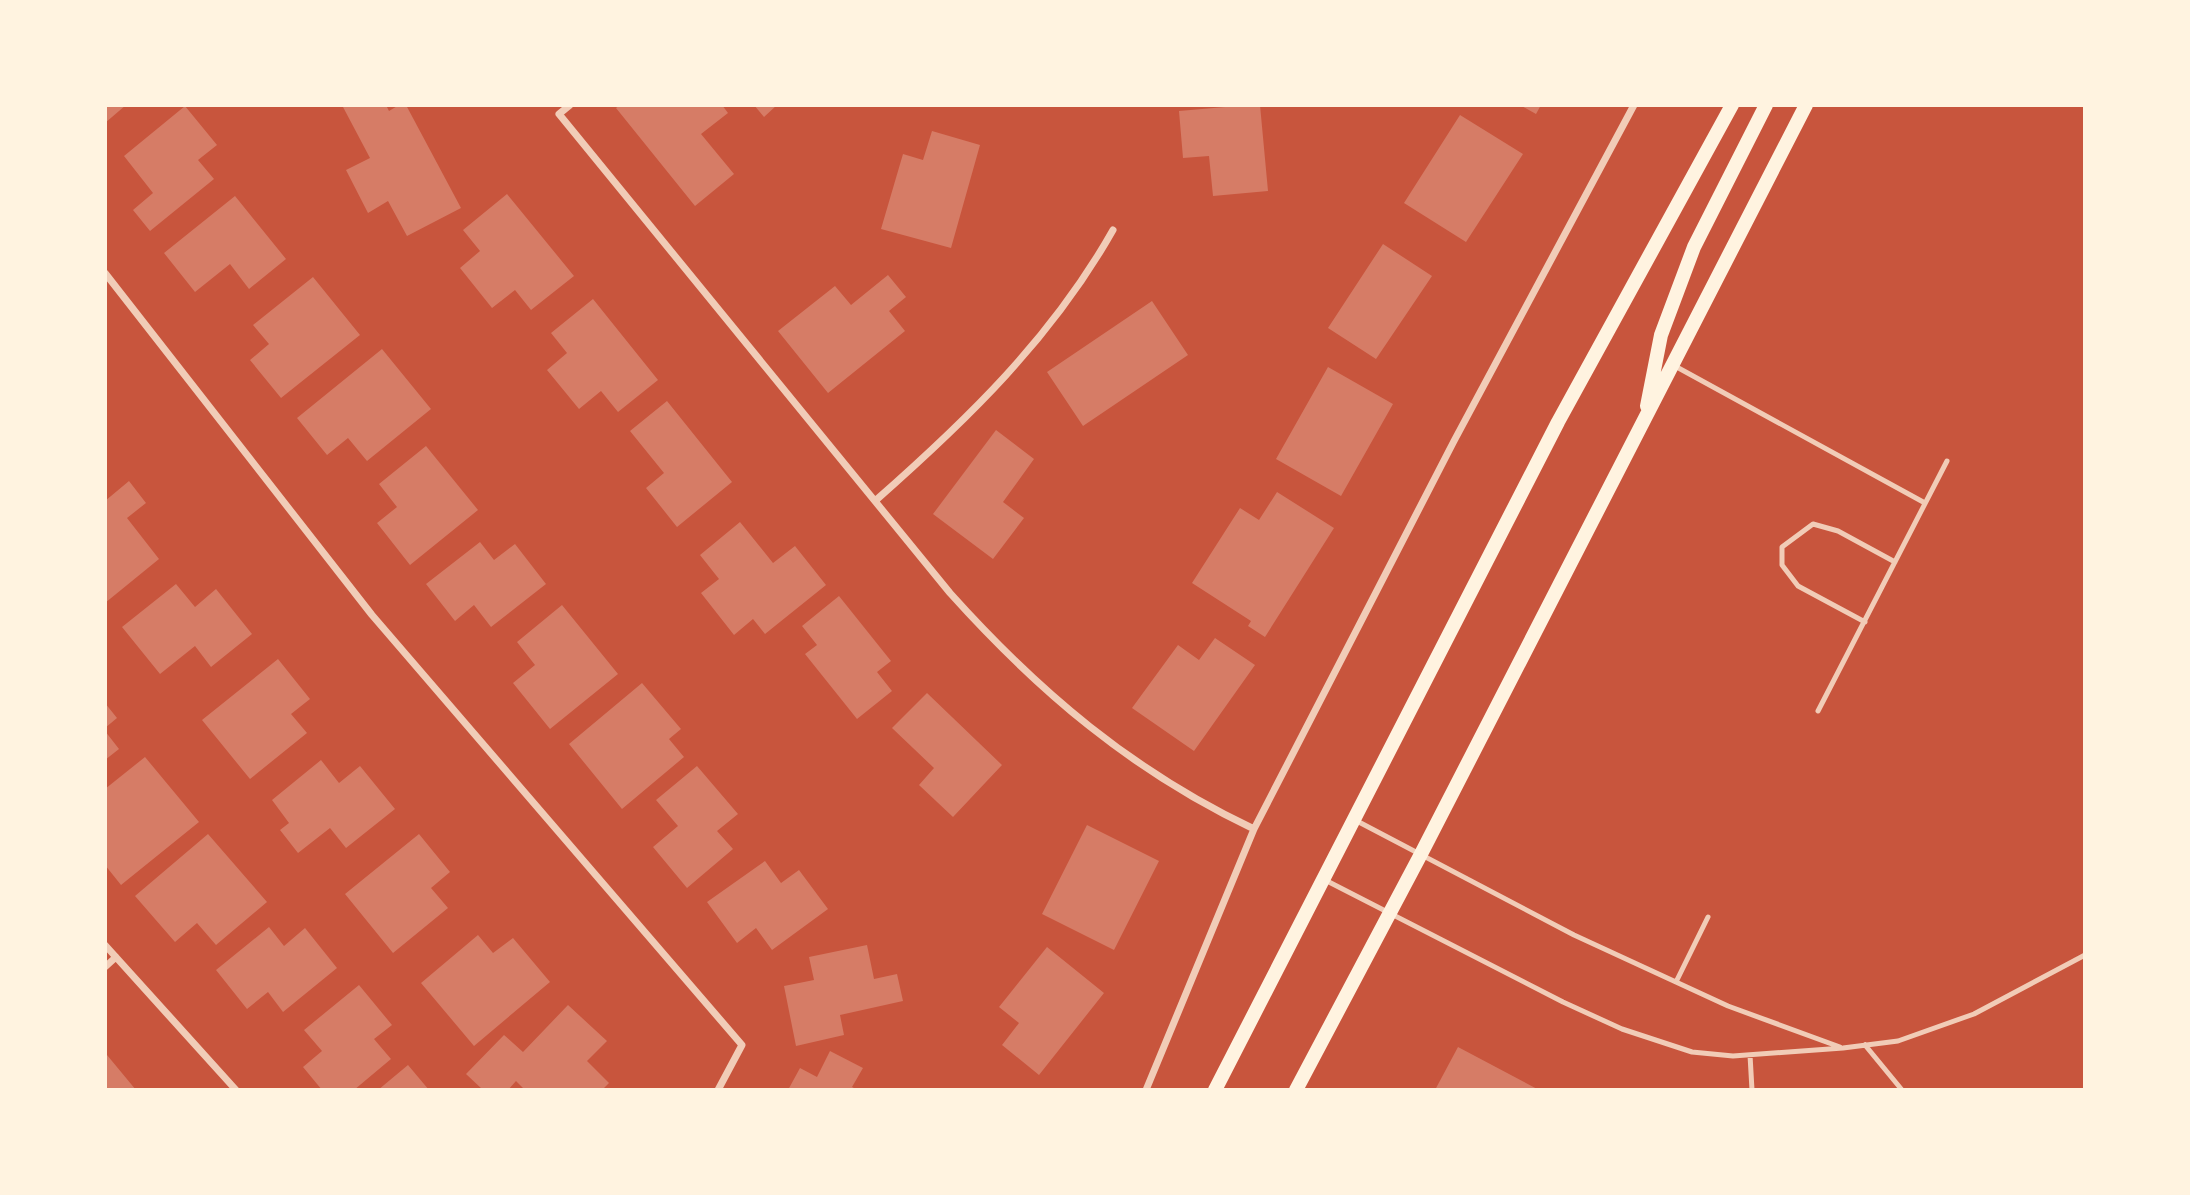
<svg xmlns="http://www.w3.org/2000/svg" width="2190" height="1195" font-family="Roboto,sans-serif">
<rect width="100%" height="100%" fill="#c8553d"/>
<!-- building -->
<path fill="#d67c66" d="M105,105H126L105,123Z
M347,105H386L389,111L399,105H406L461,208L407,236L388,201L368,213L346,170L370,158L343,107Z
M620,105H722L728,113L701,134L734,174L695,206L616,108Z
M754,105H777L764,117Z
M1248,105H1260L1268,191L1213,196L1209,156L1183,158L1179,111Z
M1520,105H1541L1536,114Z
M185,106L217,145L198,160L214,179L150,231L133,210L153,193L124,156Z
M1460,115L1523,154L1466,242L1404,203Z
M932,131L980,145L951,248L881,229L903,154L923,160Z
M507,194L574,276L531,310L515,290L492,308L460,268L480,251L463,230Z
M235,196L286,259L249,289L230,264L195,292L164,253Z
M1383,244L1432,276L1376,359L1328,328Z
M888,275L906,297L889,311L905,331L828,393L778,331L835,286L851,305Z
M313,277L360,335L281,398L250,360L269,344L253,325Z
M593,299L658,380L618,412L601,391L579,409L547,370L567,353L551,333Z
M1152,301L1188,355L1083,426L1047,372Z
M382,349L431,409L367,461L348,438L327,455L297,418Z
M1328,367L1393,404L1341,496L1276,459Z
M667,401L732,482L677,527L646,488L664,473L630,431Z
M996,430L1034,459L1003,502L1024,518L993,559L933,514Z
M426,446L478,510L410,565L377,523L397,507L379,484Z
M129,481L146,503L127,518L159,559L105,603V501Z
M1277,492L1334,528L1265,637L1248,626L1251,621L1192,583L1240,508L1259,520Z
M740,522L773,563L795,546L826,585L765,634L753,619L734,635L701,593L719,579L700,555Z
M480,542L494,560L515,544L546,584L491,627L474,605L455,621L426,584Z
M176,584L195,607L216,589L252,634L211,667L195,646L160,674L122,627Z
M839,596L891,661L877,672L892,691L857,719L805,654L817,645L802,626Z
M562,605L618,674L550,729L513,683L535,665L517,642Z
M1215,638L1255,665L1194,751L1132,708L1178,645L1199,660Z
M278,659L310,699L291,714L307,733L250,779L202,720Z
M642,683L681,729L669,739L684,757L622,809L569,744Z
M927,693L1002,765L953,817L919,785L934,768L892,728Z
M105,703L117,718L105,728Z
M105,731L119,749L105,760Z
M145,757L199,822L121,885L105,865V789Z
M321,760L339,783L360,766L395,809L346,848L330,828L298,853L280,830L289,823L272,800Z
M697,766L738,814L717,831L733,849L687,888L653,847L678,826L656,800Z
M1087,825L1159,861L1114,950L1042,914Z
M208,834L267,902L216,945L197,923L175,942L135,896Z
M419,834L450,872L431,888L448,908L393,953L345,894Z
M765,861L781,883L799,870L828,909L772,950L756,928L737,943L707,902Z
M269,927L284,946L305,928L337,968L283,1012L268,992L247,1009L216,970Z
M478,935L493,953L513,938L550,982L474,1046L421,983Z
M867,945L874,979L897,974L903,1001L840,1015L844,1035L796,1046L784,986L814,980L809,957Z
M1047,947L1104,993L1039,1075L1002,1045L1019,1023L999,1007Z
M359,985L392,1025L374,1039L391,1059L354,1090H322L303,1067L322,1051L304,1030Z
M568,1005L607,1041L587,1061L609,1083L602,1090H525L516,1081L508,1090H483L466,1074L504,1035L523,1052Z
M1458,1047L1539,1090H1435Z
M830,1051L863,1068L852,1087L858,1090H788L800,1068L817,1077Z
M107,1055L136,1090H105V1057Z
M408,1065L429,1090H378Z"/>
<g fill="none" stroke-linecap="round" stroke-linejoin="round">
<!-- service -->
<path stroke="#f1ccb7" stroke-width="5" d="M1673,365L1925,503
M1865,622L1798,586L1782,565V547L1813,524L1838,531L1895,562
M1818,711L1947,461
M1355,820L1574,935L1728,1006L1840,1047
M1325,880L1563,1002L1622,1029L1692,1052L1733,1056L1843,1048L1898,1041L1974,1014L2085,955
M1676,982L1708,917
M1865,1045L1902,1090
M1750,1055L1752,1090"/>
<!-- minor -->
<path stroke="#f1ccb7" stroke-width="7" d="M570,105L559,114L950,593C1039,692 1132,771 1254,829
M105,273L372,615L742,1045L718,1090
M875,501C967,420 1052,338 1113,230
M105,945L236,1090
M105,967L116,957
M1146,1090L1254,829L1454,441L1634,105"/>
<!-- secondary -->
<path stroke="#fff3e0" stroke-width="14" d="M1647,406L1661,335L1694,247L1766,105
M1215,1090L1558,422L1732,105
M1296,1090L1421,854L1806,105"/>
</g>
<!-- border -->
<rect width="2190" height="1195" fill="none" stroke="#fff3e0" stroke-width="214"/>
</svg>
